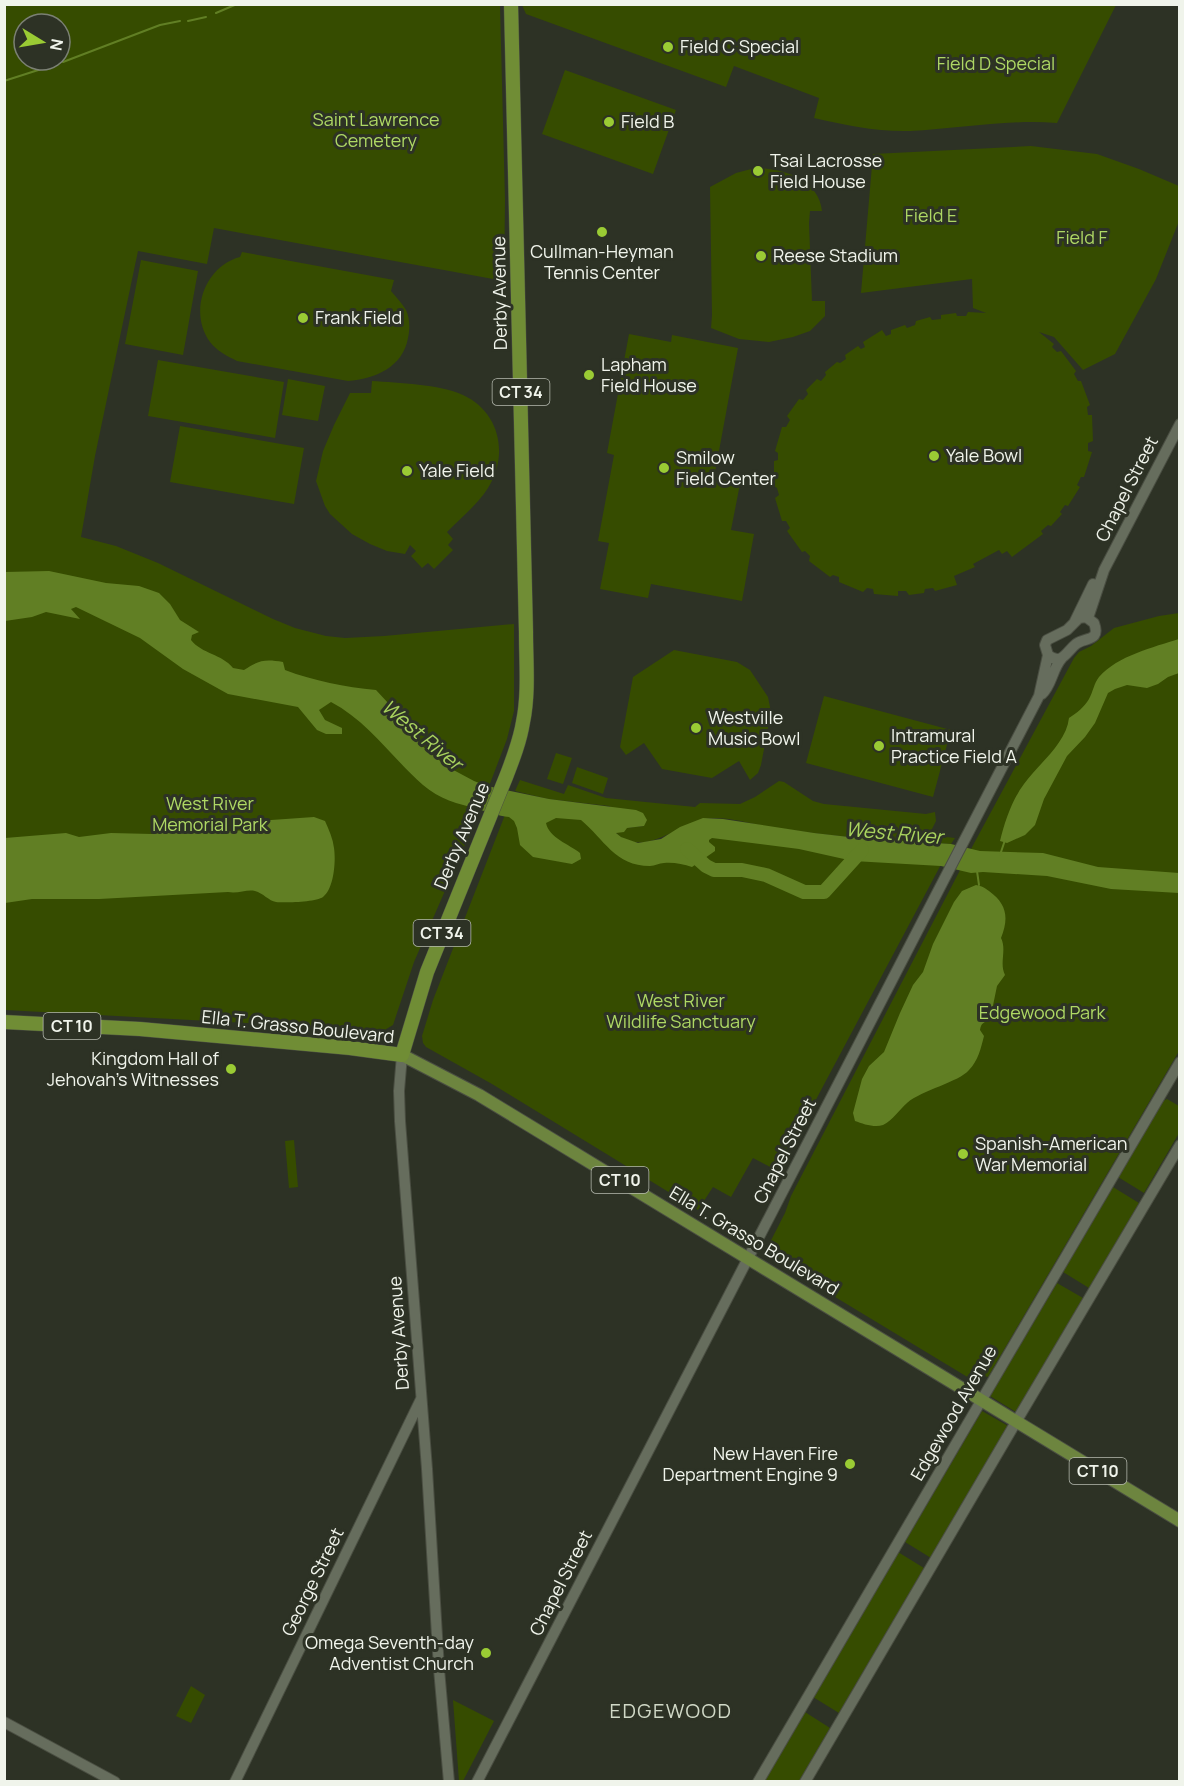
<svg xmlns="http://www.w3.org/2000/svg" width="1184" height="1786" font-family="Manrope,sans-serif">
<rect width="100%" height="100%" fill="#2d3225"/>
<!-- green -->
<path fill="#364c00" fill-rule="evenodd" d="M4,5H500L505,200L504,281L214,228L207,264L138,251L95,456L81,537L116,546L158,563L273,619L295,628L326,636L345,638L384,636L514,624V711L507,739L478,815L414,962L393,1025L383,1031L373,1032L303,1026L5,1010ZM24,24H60V60H24Z
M522,5V4L1116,5L1057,123C1008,119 958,129 910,131C877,132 845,125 814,118L819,98L734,66L726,87L526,14Z
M565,70L676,110L653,174L542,134Z
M1031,146L1097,154L1139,169L1179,186V221L1156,279L1115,354L1083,370L1054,337L1039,332L1054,344L1052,347L1057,352L1061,351L1076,371L1074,374L1078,381H1081L1090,405L1087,407L1088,415H1092L1093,441L1088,443V451L1092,452L1084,477H1081L1077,485L1080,487L1068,506L1065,505L1060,512L1062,514L1051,526L1048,525L1041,531L1043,534L1012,557L1007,551L1002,554L999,550L973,564L975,567L954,576L957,585L935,591L933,588L925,589L924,593L909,595L906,591H898V596L874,594L873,589L867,588L863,592L839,582V577L833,575L830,577L809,561L810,556L805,551L802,552L787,531L790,528L786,521H782L775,498L779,495L777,488L774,486V461L778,460V453L775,451L782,427H786L790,420L787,416L799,399L803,400L808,394L806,390L817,379L821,381L826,375L825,372L837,362L840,363L846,359L845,355L858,346L861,349L865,347L863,342L882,330L886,336L891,334V330L905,325L907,328L915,325L916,321L930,317L932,320L941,319V315L956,313L957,316H966L968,312L986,313L973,308L972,279L861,293L873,154Z
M755,168C782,168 819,179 822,211H810L809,223L812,301H825V316L810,331L793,337L769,342L739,339L711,328L712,315L710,187L736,173Z
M242,252L394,280L391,291C396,297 402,303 406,310C410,318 410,329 408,338C403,367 375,379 348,381L237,361C227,356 217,351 210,342C188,312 205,266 240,257Z
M141,260L198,271L183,355L125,344Z
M629,334L671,342L672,335L738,348L714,478L740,484L731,530L754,534L742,601L651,584L648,598L600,589L609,543L598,541L614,455L607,453Z
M158,360L284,382L275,438L148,416Z
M288,379L325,386L318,421L282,415Z
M372,381C399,383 439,384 463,395C500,412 509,455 488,488C477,505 461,518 447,532L453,539L448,545L453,550L434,569L428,563L422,568L411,556L416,551L410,545L405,554L387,551L370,544L352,534L330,514L325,506L316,481L323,451L334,425L350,393H371Z
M180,426L304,448L294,504L170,482Z
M1179,613V1051L988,1377L984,1376L979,1384L764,1254L785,1213L791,1196L971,849L1074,658L1079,652L1091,646L1114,628L1159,616Z
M674,650L737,662L750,670L768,697L771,712L761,765L758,773L750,780L739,761L712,778L662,769L644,743L626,755L620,747L633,677Z
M824,696L951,730L933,797L806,763Z
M556,753L572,758L563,784L547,779Z
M577,767L608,778L603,794L572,783Z
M520,780L564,794L568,785L606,798L695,807L700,803L740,804L755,797L779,781L784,782L813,801L824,804L926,814L935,812L936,821L929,835L955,838L951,844C905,841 859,839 813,833C798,831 783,829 768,827C749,823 717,814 700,820C675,828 640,858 615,832L626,828L644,826L609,806L548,799L515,791Z
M508,807L575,811L618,844L646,854L709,832L945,857L778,1171L753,1158L731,1197L713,1187L698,1210L492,1084L426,1047L423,1043L422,1036L433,1000Z
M1167,1099L1179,1106V1133L1144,1193L1118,1177L1163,1101Z
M294,1140L298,1187L289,1188L285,1141Z
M1113,1187L1139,1203L1089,1288L1063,1272Z
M1057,1283L1083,1298L1016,1412L990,1396Z
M982,1411L1008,1426L931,1558L905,1542Z
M898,1552L924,1568L839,1713L813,1697Z
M191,1686L205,1695L191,1723L176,1716Z
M453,1700L494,1721L463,1781H459Z
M805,1712L830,1728L799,1781L764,1782Z"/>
<!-- water -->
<path fill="#617f24" d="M49,571L106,583L139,586L159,593L170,604L180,620L199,632L192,635L191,640C202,654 222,654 233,668L244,670C259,660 265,659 283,662L285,670C314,681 345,687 376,690L389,704L421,745L446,766L474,781L487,786L549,799L636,810L643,813L647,820L644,826L627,828L624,832L616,833L621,837L638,843L661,839L680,827L703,818L723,819L814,833L858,838L951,844L980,851L1043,853L1098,867L1179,873V893L1111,889L1047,876L983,872L971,873L941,866L853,861L799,849L712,838L709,840V842L715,847V851L692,867C683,864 673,862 664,863C659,863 655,866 650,866C615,866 604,839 581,820L556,818L546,823C549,838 569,844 580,853L581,859L572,864L533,857L520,845L517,828L514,821L509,817C498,816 488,812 478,809C458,804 439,799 423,785C392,758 369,722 331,702L319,710L325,720L342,728V734H326L317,730L298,707L228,694L183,669L140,638L76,607L71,609L80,619L46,612L32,617L5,621V572Z
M1179,639V673L1168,677L1158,684L1147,688L1127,685L1115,689L1108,693L1095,723L1085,737L1067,756L1044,799L1035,825L1025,835L1007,843L1000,841C1005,821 1012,800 1024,784C1039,763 1066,744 1069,718C1077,713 1084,707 1089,699C1093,692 1094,683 1099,677C1117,656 1154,647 1179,639Z
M314,817L325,821C329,830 333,839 334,848C336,861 334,889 323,897C316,902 285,903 276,902C269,901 263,893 255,891C247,889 238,894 228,892L99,899H32L5,903V838L66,833L79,837L111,833L152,834L167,832L181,833L211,829L230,831L252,830L257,821Z
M976,885C982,886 985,888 989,891C1007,904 1009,918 1001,938C1007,950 999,963 1005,975L997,986L990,1020C984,1022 981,1023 980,1030L984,1036C981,1048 978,1061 969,1070C959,1082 922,1090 907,1103C899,1110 893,1120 883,1125C875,1128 863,1124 855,1121L853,1113L862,1079L869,1066L884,1052L900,1013L913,985L923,972L933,944L954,902L962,891Z"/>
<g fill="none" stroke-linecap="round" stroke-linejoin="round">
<!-- stream -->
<path stroke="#617f24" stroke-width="2" d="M216,13L237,4
M188,21L206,17
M63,62L160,25L180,21
M4,81L57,64
M1000,855L1005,840
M977,871L979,885"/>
<!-- river -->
<path stroke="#617f24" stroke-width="14" d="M687,849L706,866L714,870H742L766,875L804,892H824L862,850"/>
<defs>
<path id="tertiary" d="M1086,617L1094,623C1101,642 1085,637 1076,644C1066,652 1062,666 1048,655L1045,645L1047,640L1067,630L1079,618Z
M1088,618L1104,570L1180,424
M1075,621L1093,584
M1042,694C1052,685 1052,669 1062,658
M981,1401L1180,1062
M1016,1422L1180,1145
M477,1782L1039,696L1048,655"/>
<path id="secondary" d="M402,1055L399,1091L400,1121L427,1469L439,1669L449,1782
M4,1722L115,1782
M235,1782L421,1399
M758,1782L981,1401
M805,1782L1016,1422"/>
<path id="primary" d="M402,1055L479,1095L1180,1521"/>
<path id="trunk" d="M4,1022L140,1029L350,1048L402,1055L427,972L506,777C513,759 520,741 523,722C529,693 526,662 526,632L511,4"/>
</defs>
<!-- tertiary casing -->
<use href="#tertiary" stroke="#4a4e42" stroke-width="12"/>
<!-- secondary casing -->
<use href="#secondary" stroke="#4a4e42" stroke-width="12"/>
<!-- primary casing -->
<use href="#primary" stroke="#4a4e42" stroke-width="14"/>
<!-- trunk casing -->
<use href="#trunk" stroke="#4a4e42" stroke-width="15"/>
<!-- tertiary -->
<use href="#tertiary" stroke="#666d5d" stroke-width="10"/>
<!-- secondary -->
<use href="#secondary" stroke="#666d5d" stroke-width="10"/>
<!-- primary -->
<use href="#primary" stroke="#6d853f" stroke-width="12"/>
<!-- trunk -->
<use href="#trunk" stroke="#708d35" stroke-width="14"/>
</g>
<!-- markers -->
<g fill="#9acb34" stroke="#2d3225" stroke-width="2">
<circle cx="668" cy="47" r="6"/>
<circle cx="609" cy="122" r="6"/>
<circle cx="758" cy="171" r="6"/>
<circle cx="602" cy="232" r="6"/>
<circle cx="761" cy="256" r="6"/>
<circle cx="303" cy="318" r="6"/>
<circle cx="589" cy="375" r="6"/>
<circle cx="934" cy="456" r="6"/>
<circle cx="664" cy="468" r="6"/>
<circle cx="407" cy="471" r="6"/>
<circle cx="696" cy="728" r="6"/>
<circle cx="879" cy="746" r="6"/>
<circle cx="231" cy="1069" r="6"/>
<circle cx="963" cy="1154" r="6"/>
<circle cx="850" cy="1464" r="6"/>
<circle cx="486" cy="1653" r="6"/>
</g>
<g text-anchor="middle" stroke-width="6" stroke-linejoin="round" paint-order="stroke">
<!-- shield labels -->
<g fill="#2d3225" stroke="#b6bab0" stroke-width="1.5">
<rect x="492.5" y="379" width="57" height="26" rx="4.5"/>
<rect x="413.5" y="920" width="57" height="26" rx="4.5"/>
<rect x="43.5" y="1013" width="57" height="26" rx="4.5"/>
<rect x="591.5" y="1167" width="57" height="26" rx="4.5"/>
<rect x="1069.5" y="1458" width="57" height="26" rx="4.5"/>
</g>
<g font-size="16" font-weight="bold" fill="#f0f4eb">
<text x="521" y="398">CT 34</text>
<text x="442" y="939">CT 34</text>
<text x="72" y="1032">CT 10</text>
<text x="620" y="1186">CT 10</text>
<text x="1098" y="1477">CT 10</text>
</g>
<!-- poi labels -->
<g font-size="18" fill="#f0f4eb" stroke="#2d3225" text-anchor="start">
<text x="680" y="53">Field C Special</text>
<text x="621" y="128">Field B</text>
<text x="770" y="167">Tsai Lacrosse<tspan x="770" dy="21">Field House</tspan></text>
<text x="602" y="258" text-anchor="middle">Cullman-Heyman<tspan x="602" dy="21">Tennis Center</tspan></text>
<text x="773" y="262">Reese Stadium</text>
<text x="315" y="324">Frank Field</text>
<text x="601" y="371">Lapham<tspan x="601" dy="21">Field House</tspan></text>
<text x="946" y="462">Yale Bowl</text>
<text x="676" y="464">Smilow<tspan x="676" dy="21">Field Center</tspan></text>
<text x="419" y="477">Yale Field</text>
<text x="708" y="724">Westville<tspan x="708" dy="21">Music Bowl</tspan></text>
<text x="891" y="742">Intramural<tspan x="891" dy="21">Practice Field A</tspan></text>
<text x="219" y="1065" text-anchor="end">Kingdom Hall of<tspan x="219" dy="21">Jehovah's Witnesses</tspan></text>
<text x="975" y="1150">Spanish-American<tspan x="975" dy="21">War Memorial</tspan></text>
<text x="838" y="1460" text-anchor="end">New Haven Fire<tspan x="838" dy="21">Department Engine 9</tspan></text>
<text x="474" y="1649" text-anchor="end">Omega Seventh-day<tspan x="474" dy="21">Adventist Church</tspan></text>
</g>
<!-- park labels -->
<g font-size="18" fill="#aed864" stroke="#2d3225">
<text x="996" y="70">Field D Special</text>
<text x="376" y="126">Saint Lawrence<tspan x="376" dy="21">Cemetery</tspan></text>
<text x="931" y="222">Field E</text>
<text x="1082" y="244">Field F</text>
<text x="210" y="810">West River<tspan x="210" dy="21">Memorial Park</tspan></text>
<text x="681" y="1007">West River<tspan x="681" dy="21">Wildlife Sanctuary</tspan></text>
<text x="1042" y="1019">Edgewood Park</text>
</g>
<!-- street labels -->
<g font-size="18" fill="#f0f4eb" stroke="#2d3225">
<text transform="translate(500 293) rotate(-91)" y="6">Derby Avenue</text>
<text transform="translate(1127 489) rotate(-63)" y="6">Chapel Street</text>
<text transform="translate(462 836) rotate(-67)" y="6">Derby Avenue</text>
<text transform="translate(298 1027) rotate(6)" y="6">Ella T. Grasso Boulevard</text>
<text transform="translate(785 1151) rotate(-63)" y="6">Chapel Street</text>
<text transform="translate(754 1241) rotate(31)" y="6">Ella T. Grasso Boulevard</text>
<text transform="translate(399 1333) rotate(-94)" y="6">Derby Avenue</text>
<text transform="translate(954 1413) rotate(-60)" y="6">Edgewood Avenue</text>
<text transform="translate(313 1582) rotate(-64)" y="6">George Street</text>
<text transform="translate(561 1583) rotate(-63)" y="6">Chapel Street</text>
</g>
<!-- water labels -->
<g font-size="20" font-style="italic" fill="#a9d35e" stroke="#2d3225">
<text transform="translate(422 735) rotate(40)" y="7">West River</text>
<text transform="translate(894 833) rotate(5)" y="7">West River</text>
</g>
<!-- neighbourhood labels -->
<g font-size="20" letter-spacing="1.5" fill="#d0d8c6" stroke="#2d3225">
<text x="671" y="1718">EDGEWOOD</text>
</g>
</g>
<!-- border -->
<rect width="1184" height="1786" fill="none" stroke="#f0f4eb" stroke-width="12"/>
<!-- north arrow -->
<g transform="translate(42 42) rotate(101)"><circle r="28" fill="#2d3225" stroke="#7b8074" stroke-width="1.5"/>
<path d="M0-4.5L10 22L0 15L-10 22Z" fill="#9acb34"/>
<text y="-9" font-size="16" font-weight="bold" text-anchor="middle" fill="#f0f4eb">N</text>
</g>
</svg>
